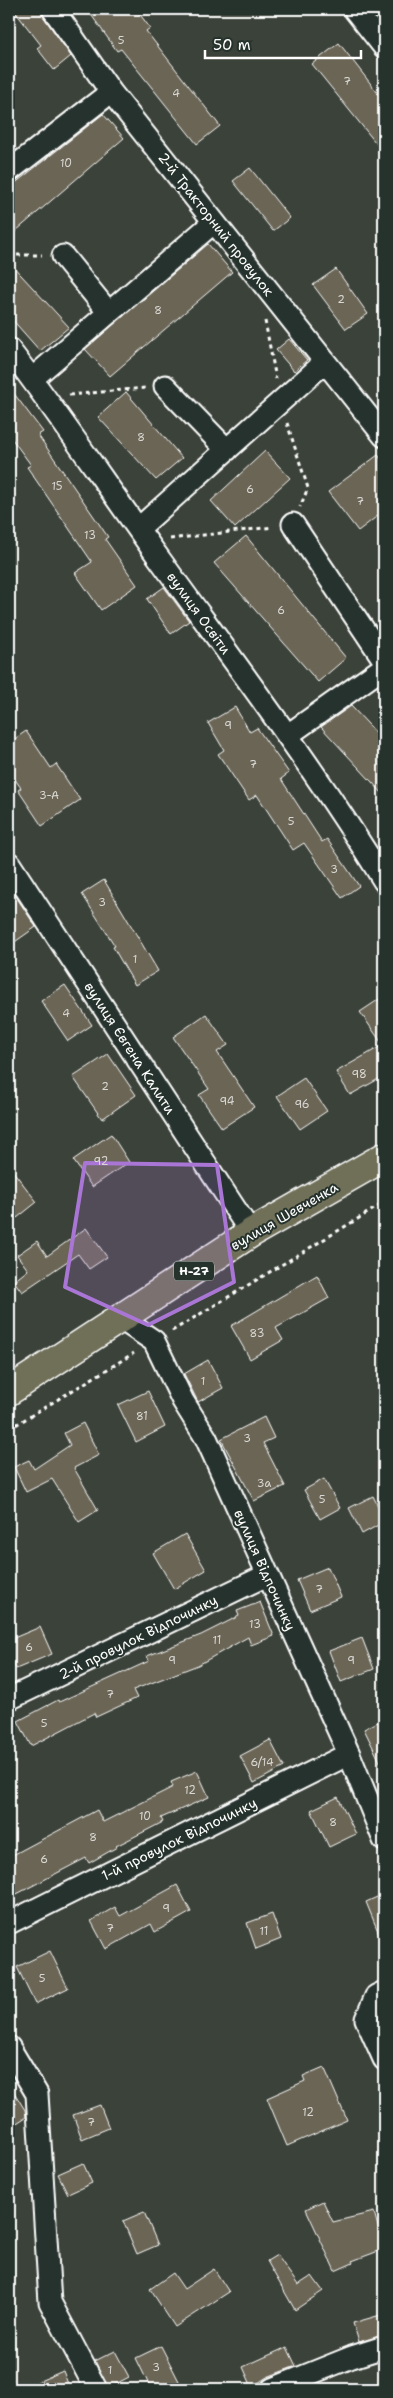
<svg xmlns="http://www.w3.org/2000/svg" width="393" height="2398" font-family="'Shantell Sans',sans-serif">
<rect width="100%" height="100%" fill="#3b4239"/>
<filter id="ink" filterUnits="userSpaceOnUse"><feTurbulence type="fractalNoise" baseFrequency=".02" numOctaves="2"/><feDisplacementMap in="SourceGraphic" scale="10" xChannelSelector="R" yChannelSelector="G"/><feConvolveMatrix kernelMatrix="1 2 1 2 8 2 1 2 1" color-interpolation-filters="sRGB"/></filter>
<g filter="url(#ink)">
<!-- building -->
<path fill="#6b6554" stroke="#fff" d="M13,9H41L43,16L71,56L54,70L37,48L41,45Z
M87,9H136L150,28L146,31L220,126L197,144L121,49L117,51Z
M339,43L384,101V153L312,64Z
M103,114L124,138L9,237V188Z
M250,168L290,218L273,231L233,181Z
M208,244L232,272L110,376L85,349Z
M9,262L69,327L40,351L9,316Z
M336,269L368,314L346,329L313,285Z
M289,339L307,360L294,371L276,350Z
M9,387L43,432L38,435L108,537L105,539L137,585L101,610L75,573L92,562L27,467L31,465L9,435Z
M126,392L182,458L156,480L98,417Z
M265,451L290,478L235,528L211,501Z
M378,455L384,463V511L358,531L328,492Z
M246,536L346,658L318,682L214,563Z
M164,587L189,621L171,634L147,599Z
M351,706L384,741V795L321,727Z
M235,707L250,732L257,728L289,773L281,779L322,842L327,839L359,886L342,898L304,843L293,850L257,795L249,800L218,754L224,750L208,723Z
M26,731L51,768L56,764L80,800L42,826L18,790L21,788L9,771V743Z
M104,880L158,971L135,985L113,947L115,946L82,894Z
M9,886L36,927L9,946Z
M65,985L92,1025L68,1041L41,1001Z
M384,996V1076L350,1095L336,1072L383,1045L360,1012Z
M206,1014L228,1045L217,1052L254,1107L222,1128L199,1095L209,1089L173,1037Z
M108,1054L136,1095L102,1119L73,1077Z
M304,1078L327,1111L300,1129L277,1096Z
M111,1134L129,1162L92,1187L73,1160Z
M9,1166L37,1202L17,1218L9,1208Z
M86,1228L107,1257L89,1269L78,1254L22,1292L14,1281L28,1270L17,1255L37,1241L47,1256Z
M317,1275L329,1298L276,1328L283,1340L250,1359L231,1326Z
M208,1360L223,1388L198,1402L184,1374Z
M148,1391L165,1427L136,1442L118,1405Z
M264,1417L274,1438L263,1443L285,1486L254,1501L221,1439Z
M83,1423L99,1455L74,1468L98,1510L79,1522L52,1479L26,1492L14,1467L29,1460L34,1469L70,1445L64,1433Z
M324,1479L340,1508L320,1519L304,1490Z
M373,1496L384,1518V1522L362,1534L349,1508Z
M185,1534L206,1570L174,1589L153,1553Z
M328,1567L341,1597L310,1610L297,1580Z
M260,1602L274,1636L251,1645L248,1637L198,1665L133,1690L137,1698L96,1717L94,1713L31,1746L18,1721L58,1700L59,1702L149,1661L147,1656L201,1635L239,1616L237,1611Z
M40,1627L52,1654L16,1669L9,1653V1640Z
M362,1638L374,1669L341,1682L329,1651Z
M384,1719V1770L364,1729Z
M270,1740L284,1767L254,1783L240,1756Z
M197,1771L209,1797L161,1818L163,1822L116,1846L117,1847L89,1863L86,1858L9,1898V1857L97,1810L103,1822L173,1787L171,1782Z
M338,1797L356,1834L329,1847L311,1810Z
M177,1885L191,1912L155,1932L151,1924L106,1949L91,1921L115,1907L120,1916Z
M384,1894V1946L366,1902Z
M272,1914L281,1939L256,1949L247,1923Z
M50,1951L68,1988L35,2004L17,1967Z
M324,2067L347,2120L287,2146L267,2098L305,2081L303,2076Z
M9,2084L25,2110L26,2117L9,2128Z
M100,2105L109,2128L82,2139L73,2115Z
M83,2163L92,2183L68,2194L58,2174Z
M323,2201L333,2222L374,2212L384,2249L352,2261L353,2263L335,2271L306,2209Z
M144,2212L158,2245L137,2254L123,2221Z
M277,2255L298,2285L312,2276L323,2291L295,2310L267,2261Z
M214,2269L229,2292L175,2327L150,2289L173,2273L184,2289Z
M384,2314V2335L359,2342L353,2323Z
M161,2346L183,2389H151L136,2358Z
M287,2347L296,2366L267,2377L252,2387L243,2367Z
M115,2351L129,2377L108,2388L95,2361Z
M63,2371L70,2389H21Z"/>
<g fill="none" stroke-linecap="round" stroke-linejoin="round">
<defs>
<path id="minor" d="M53,9L111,92L384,436
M354,9L384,47
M9,171L111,92
M63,256L109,313
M9,349C62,418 110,491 161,561C237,666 316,770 384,881
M32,379L214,222
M165,386L227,450
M293,524L384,660
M138,529L325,362
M288,735L384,667
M9,863L251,1233
M121,1319L154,1341L183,1401L206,1438L349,1754L384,1840
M9,1699L267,1575
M9,1923L349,1754
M384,1992L376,1996L366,2019L384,2059
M9,2047L37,2094L50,2302L96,2389
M272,2389L352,2357L384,2347"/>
<path id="major" d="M9,1391L251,1233L384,1157"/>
</defs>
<!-- minor casing -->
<use href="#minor" stroke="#fff" stroke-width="25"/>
<!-- major casing -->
<use href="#major" stroke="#fff" stroke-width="31"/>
<!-- path -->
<path stroke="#fff" stroke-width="3" stroke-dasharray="4 4" stroke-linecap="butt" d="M9,255H42
M265,321L276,379
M69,395L145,388
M287,423L308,488L300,507
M170,539L273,527
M172,1331L384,1203
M9,1429L134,1353"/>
<!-- minor -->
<use href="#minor" stroke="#26332d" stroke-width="21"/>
<!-- major -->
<use href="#major" stroke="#706f59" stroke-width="28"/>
</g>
</g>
<!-- marked area -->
<path fill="#a976d5" fill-opacity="0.2" stroke="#a976d5" stroke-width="4" stroke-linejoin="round" d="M85,1163L217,1165L234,1282L148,1325L65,1287Z"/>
<g text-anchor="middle" stroke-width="4" stroke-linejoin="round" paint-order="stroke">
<!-- number labels -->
<g font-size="11" fill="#dad8d4">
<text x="121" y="44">5</text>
<text x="347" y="85">7</text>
<text x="176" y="97">4</text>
<text x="66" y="167">10</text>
<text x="341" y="303">2</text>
<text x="158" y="314">8</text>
<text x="141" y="441">8</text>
<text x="57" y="490">15</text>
<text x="250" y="493">6</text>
<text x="360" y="505">7</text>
<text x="90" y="539">13</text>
<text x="281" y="614">6</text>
<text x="228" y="729">9</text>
<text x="253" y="768">7</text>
<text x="49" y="799">3-А</text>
<text x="291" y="825">5</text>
<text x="334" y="873">3</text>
<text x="102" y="906">3</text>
<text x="135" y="963">1</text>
<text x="66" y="1017">4</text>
<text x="359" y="1078">98</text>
<text x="105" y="1090">2</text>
<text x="227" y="1105">94</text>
<text x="302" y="1108">96</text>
<text x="101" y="1165">92</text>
<text x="257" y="1337">83</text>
<text x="203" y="1385">1</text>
<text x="142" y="1420">81</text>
<text x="247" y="1442">3</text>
<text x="264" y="1487">3а</text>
<text x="322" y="1503">5</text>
<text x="319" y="1593">7</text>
<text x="255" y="1628">13</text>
<text x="217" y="1644">11</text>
<text x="29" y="1651">6</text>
<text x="172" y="1664">9</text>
<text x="351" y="1664">9</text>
<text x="110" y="1698">7</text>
<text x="44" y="1727">5</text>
<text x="262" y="1766">6/14</text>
<text x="190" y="1794">12</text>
<text x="145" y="1820">10</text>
<text x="333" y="1826">8</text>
<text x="93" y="1841">8</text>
<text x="44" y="1863">6</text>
<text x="166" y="1912">9</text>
<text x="110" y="1932">7</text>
<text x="264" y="1935">11</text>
<text x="42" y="1982">5</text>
<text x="308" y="2116">12</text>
<text x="91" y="2126">7</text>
<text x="156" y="2371">3</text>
<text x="110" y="2374">1</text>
</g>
<!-- shield labels -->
<rect fill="#26332d" stroke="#bec2c0" stroke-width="1" x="174" y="1261.5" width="40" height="19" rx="4"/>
<g font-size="12" font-weight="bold" fill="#fff">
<text x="194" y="1275">Н-27</text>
</g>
<!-- street labels -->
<g font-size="14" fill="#fff" stroke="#26332d">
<text transform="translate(216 224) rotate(52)" y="5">2-й Тракторний провулок</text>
<text transform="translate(199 613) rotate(54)" y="5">вулиця Освіти</text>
<text transform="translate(130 1048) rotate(57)" y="5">вулиця Євгена Калити</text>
<text transform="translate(284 1216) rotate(-30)" y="5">вулиця Шевченка</text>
<text transform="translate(265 1570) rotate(66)" y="5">вулиця Відпочинку</text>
<text transform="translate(138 1637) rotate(-26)" y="5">2-й провулок Відпочинку</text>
<text transform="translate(179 1839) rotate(-26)" y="5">1-й провулок Відпочинку</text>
</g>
</g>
<!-- margin -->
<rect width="393" height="2398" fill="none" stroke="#26332d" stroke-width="30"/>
<rect x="15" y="15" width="363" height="2368" fill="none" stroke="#fff" stroke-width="2" filter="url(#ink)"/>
<!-- scale -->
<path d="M205 50v8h156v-8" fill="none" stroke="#ffffff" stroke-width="2.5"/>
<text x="213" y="50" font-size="15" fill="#ffffff" stroke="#26332d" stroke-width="4" paint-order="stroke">50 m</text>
</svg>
